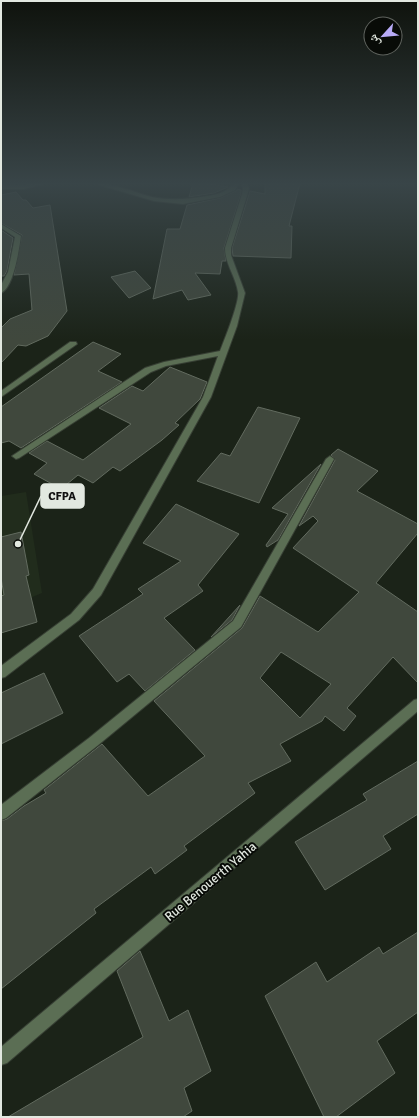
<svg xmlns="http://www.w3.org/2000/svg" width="419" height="1118" font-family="Signika,'Noto Naskh Arabic',sans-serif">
<rect width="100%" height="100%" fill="#1b2318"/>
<!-- built -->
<path fill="#212c1c" d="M26,492L42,593L1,610V496Z"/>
<!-- building -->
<path fill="#40483d" stroke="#626b5f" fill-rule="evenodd" d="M193,183H204L228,187L214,193L189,197Z
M265,183H300L289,226H292L291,258L233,256L232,248L250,191L265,194Z
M237,189L241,190V194L224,248L226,261H222L220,274L195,273L211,295L188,300L182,290L153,299L167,229H180L187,205L220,198L236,191Z
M16,192L23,200H26L33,208L50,205L67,311L48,336L26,346L18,345L1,363V328L10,319L32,310L29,274L14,275L22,235L1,223V195Z
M1,230L13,238L7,271L4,276H1Z
M135,271L151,288L129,298L111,277Z
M93,342L121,354L98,371L122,382L21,448L9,441L1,443V407Z
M170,367L207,382L200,399L175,423L179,425L162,440L120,471L113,467L93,483L78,475L61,489L34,474L47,463L29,453L47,441L83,460L131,424L99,408L132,386L143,391Z
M258,407L300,418L259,503L197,481L221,453L230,456Z
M338,449L378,471L357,491L418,524V533L376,583L418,612V683L393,657L347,708L356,716L344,731L325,716L322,721L280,744L291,761L248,783L255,793L184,846L187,850L155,874L151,867L94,909L96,913L1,989V821L7,819L24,806L46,793L44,790L102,744L148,796L205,756L154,701L242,628L260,596L318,632L359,592L293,548L318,521L313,516L299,526L335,460L331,455ZM281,652L331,684L300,718L260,678Z
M321,464L278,540L267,547L266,545L288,514L272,508Z
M176,504L239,534L198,585L203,591L164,618L195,650L145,691L129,674L117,682L79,636L143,594L138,589L181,561L143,543Z
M21,532L29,575L26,576L37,622L1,633V596L4,595L1,578V537Z
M240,605L232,620L211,637L230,616Z
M44,673L63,713L1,744V693Z
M418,761V814L383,836L391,849L325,890L295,842L367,800L363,794Z
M418,932V1012L377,1041L395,1073L336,1117H324L265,996L316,962L327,982L379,947L383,954Z
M140,951L169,1021L188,1010L211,1071L184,1088L192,1111L183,1117H8L143,1037L117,971Z"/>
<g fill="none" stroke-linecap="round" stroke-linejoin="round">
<defs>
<path id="minor" d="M35,183H47L24,189H1V185H24Z
M93,183C113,183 133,192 152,197C171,201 189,199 207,196C217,195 228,192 234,183H239L235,190L220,197L183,204L154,201Z
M241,183H247L249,189L231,248V255L245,293L237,326L211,397L101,595L79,620L5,677L1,678V666L71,614L93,589L203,397L218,356L166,366L151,372L19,458L16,459L12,456L145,368L164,362L220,351C224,341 240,301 238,292C236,277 225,264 225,248L242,194L243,189Z
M1,224L21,236C19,249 14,287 1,293V285L8,272L15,237L1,228Z
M70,342H76L77,344L1,397V391Z
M330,456L334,459L241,627L97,746L6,818L1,820V805L89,738L233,621L326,459Z
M418,699V711L7,1063L1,1065V1047L414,700Z"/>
</defs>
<!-- minor casing -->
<use href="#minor" stroke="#373f34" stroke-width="2"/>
<!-- minor -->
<use href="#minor" fill="#5b6e54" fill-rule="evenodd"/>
</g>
<!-- sky -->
<linearGradient id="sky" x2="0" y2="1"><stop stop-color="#0f130d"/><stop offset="0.54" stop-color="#394548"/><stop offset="1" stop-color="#394548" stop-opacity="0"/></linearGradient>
<rect width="419" height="340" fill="url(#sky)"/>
<g text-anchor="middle" stroke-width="4" stroke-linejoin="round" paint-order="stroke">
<!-- near-street labels -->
<g font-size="13" fill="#e2e8e0" stroke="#080b07">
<text transform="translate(210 881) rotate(-40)" y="5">Rue Benouerth Yahia</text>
</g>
</g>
<!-- callouts -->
<path fill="none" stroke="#e2e8e0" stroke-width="1.5" d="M18 544L41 496"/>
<circle fill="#e2e8e0" stroke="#080b07" stroke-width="1.5" cx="18" cy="544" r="4"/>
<rect fill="#e2e8e0" stroke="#e2e8e0" stroke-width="1.5" x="41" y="484" width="43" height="24" rx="4"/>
<g font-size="12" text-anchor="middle" font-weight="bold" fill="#111">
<text x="62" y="500">CFPA</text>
</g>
<!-- border -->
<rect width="419" height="1118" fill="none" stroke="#e2e8e0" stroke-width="4"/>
<!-- north arrow -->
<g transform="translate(383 36) rotate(243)"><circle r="19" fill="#080b07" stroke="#5f635e"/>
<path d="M0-3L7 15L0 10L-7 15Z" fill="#b8abf7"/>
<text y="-6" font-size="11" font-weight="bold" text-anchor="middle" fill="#e2e8e0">ش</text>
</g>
</svg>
